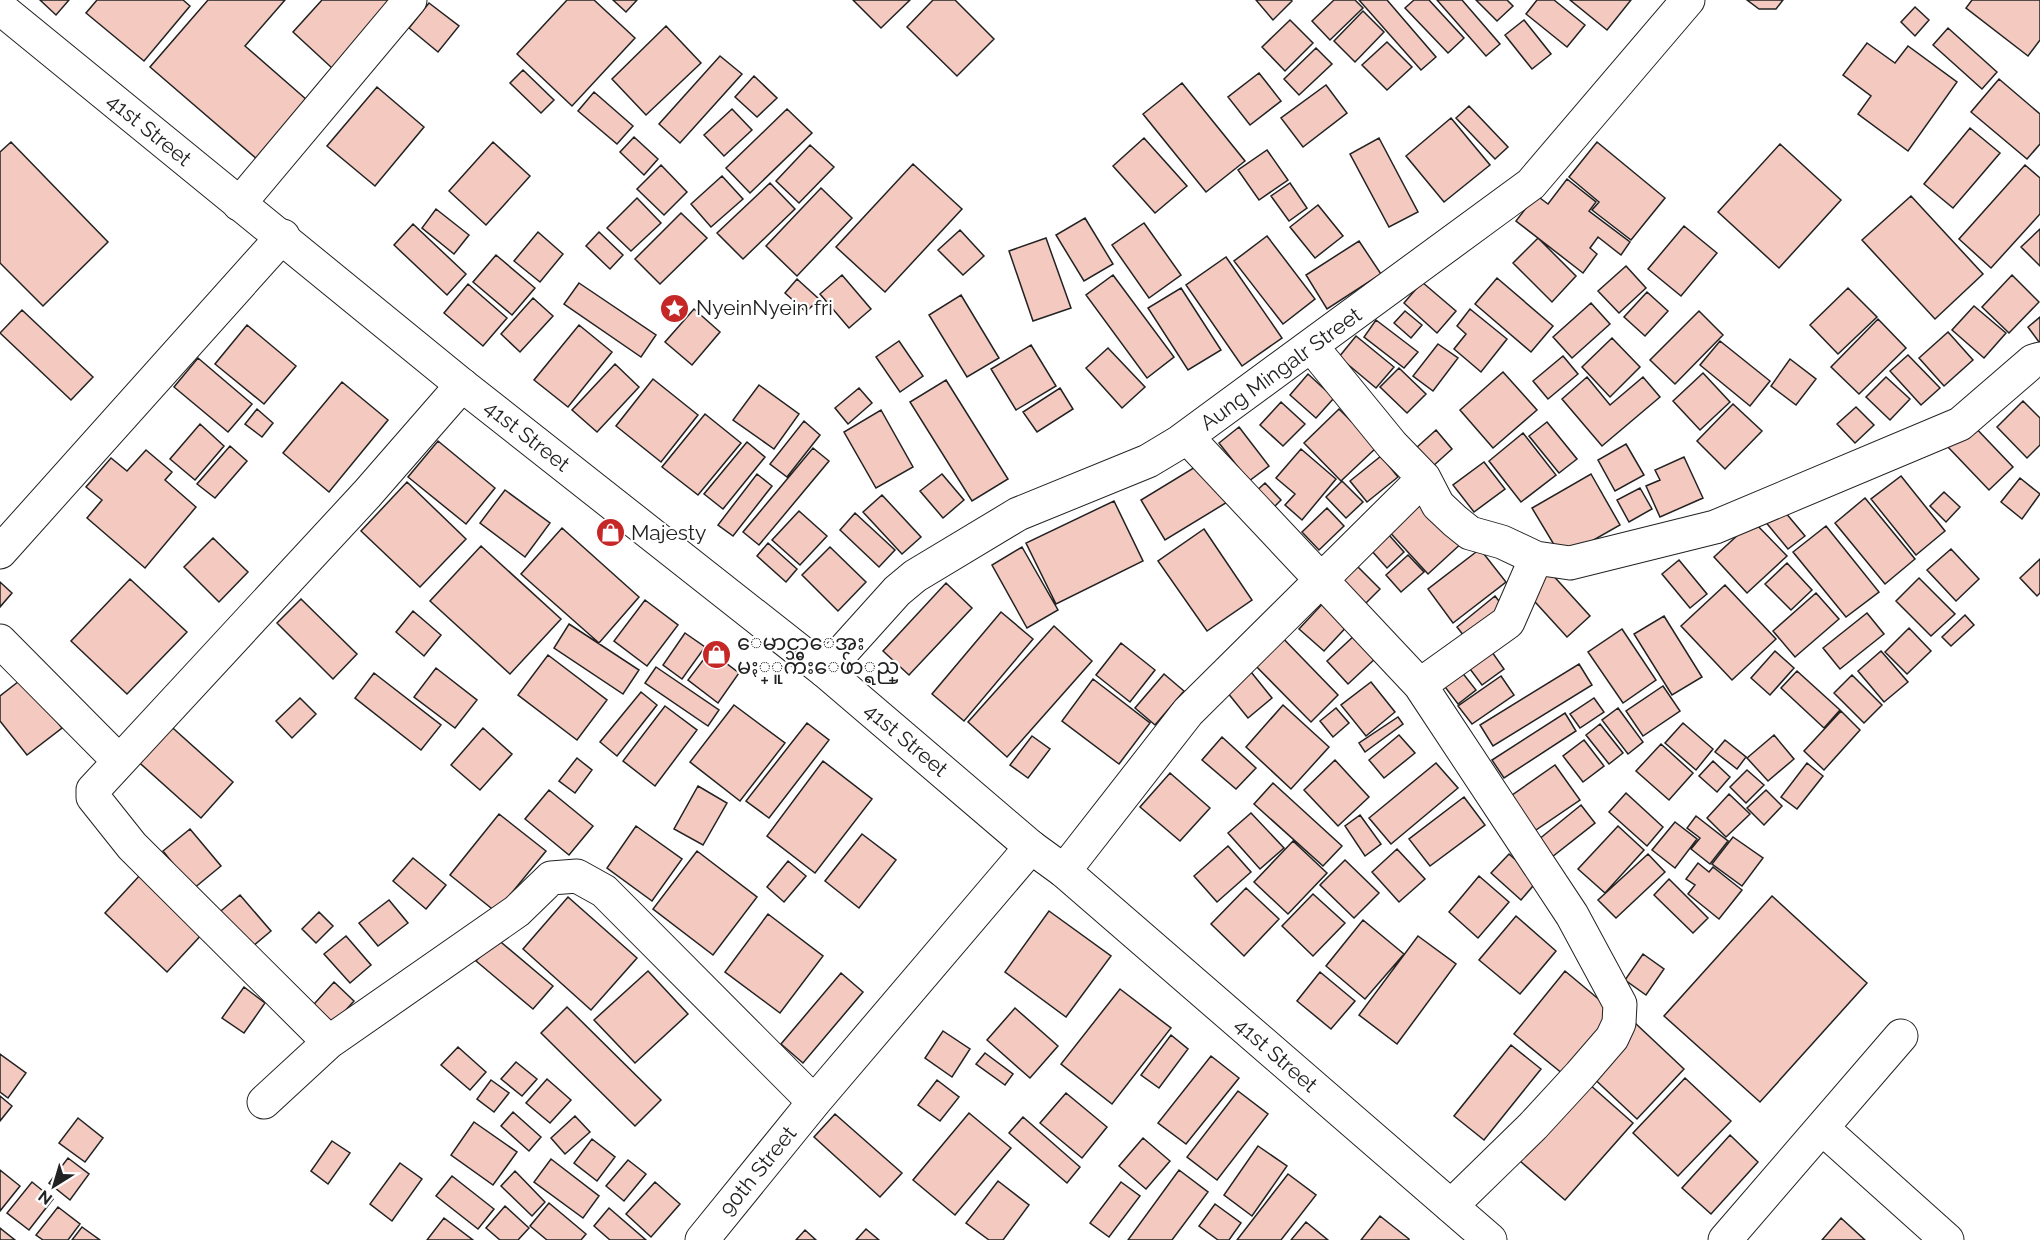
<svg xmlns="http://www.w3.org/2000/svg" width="2040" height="1240" font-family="Raleway,'Noto Sans Myanmar',sans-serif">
<rect width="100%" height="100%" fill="#fff"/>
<!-- building -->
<path fill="#f3c9c0" stroke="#222" stroke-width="1.5" d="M40,0H69L56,15Z
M97,0H183L190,6L144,61L86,13Z
M208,0H285L245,46L307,100L257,159L150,67Z
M322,0H393L332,68L293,32Z
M567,0H594L635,38L572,106L517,54Z
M613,0H637L626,12Z
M853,0H910L881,28Z
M933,0H955L994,39L957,76L907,27Z
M1256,0H1291L1292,1L1273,20Z
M1334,0H1355L1363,8L1330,40L1312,21Z
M1359,0H1387L1436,57L1421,70Z
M1414,0H1429L1464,38L1448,53L1405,8Z
M1437,0H1462L1500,44L1486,56Z
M1476,0H1507L1513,6L1497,21Z
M1537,0H1554L1585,25L1567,47L1526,14Z
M1570,0H1631L1607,30Z
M1747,0H1783L1776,9H1759Z
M1972,0H2040V40L2028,56L1966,8Z
M429,3L459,26L438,52L409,28Z
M1915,7L1929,20L1915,36L1901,22Z
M1363,11L1384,32L1355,62L1334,41Z
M1290,20L1313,43L1285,71L1262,47Z
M1524,20L1551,54L1532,69L1505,35Z
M666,26L701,63L646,115L612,79Z
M1948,28L1997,72L1982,89L1933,45Z
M1387,42L1412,67L1387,90L1362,65Z
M1867,43L1895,63L1908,46L1957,82L1908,151L1858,114L1871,96L1843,75Z
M1316,48L1332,64L1299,95L1284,79Z
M720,56L742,74L680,143L659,124Z
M523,70L554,100L541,113L510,83Z
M1259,73L1281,101L1250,125L1228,97Z
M754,76L777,98L757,117L735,97Z
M1999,79L2040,114V144L2027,159L1971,112Z
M1182,83L1245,161L1206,192L1143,114Z
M1326,85L1347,113L1303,147L1281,118Z
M377,87L424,127L375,186L327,146Z
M594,92L633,126L617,144L578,111Z
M1469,106L1508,147L1495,159L1456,118Z
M732,109L752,130L724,156L704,135Z
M787,109L812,133L750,193L726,168Z
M1451,118L1490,165L1444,202L1406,156Z
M1970,128L2000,153L1953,208L1924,184Z
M634,137L658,159L644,175L620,152Z
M1144,138L1187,186L1155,213L1113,166Z
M1379,138L1418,212L1389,227L1350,154Z
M11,142L108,242L43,306L0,263V152Z
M493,142L530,176L486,225L449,191Z
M1597,142L1665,198L1631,240L1592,210L1599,202L1569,177Z
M1780,144L1841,200L1779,268L1718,212Z
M810,145L834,167L799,203L776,181Z
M1267,150L1288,180L1259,200L1238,170Z
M913,164L962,209L885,292L836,247Z
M661,165L687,192L664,215L637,189Z
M2025,165L2040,178V214L1991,268L1959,239Z
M722,176L743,199L711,227L691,204Z
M1567,179L1596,202L1589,211L1630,242L1621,255L1598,237L1590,248L1597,254L1583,273L1516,221L1536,195L1548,204Z
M770,183L795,209L743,259L717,233Z
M1290,183L1307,208L1289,221L1271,196Z
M821,188L852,218L797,276L766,246Z
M1911,196L1983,274L1935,319L1862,240Z
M637,198L661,223L631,251L607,228Z
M1318,205L1343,236L1315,258L1290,227Z
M436,209L469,235L454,254L422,228Z
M681,213L707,238L660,284L635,259Z
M1085,218L1113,264L1084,281L1056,235Z
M1144,223L1181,275L1149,298L1112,245Z
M413,224L466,274L447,295L394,245Z
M1684,226L1717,253L1681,296L1648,269Z
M2040,229V266L2021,247Z
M960,230L984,256L963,275L938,250Z
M538,232L563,254L540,282L514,261Z
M599,232L623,255L610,269L586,246Z
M1267,236L1315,299L1283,324L1234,261Z
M1046,238L1071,308L1033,321L1009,251Z
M1538,238L1576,276L1552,302L1513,263Z
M1359,241L1381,274L1327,309L1306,275Z
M496,255L535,288L512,315L473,282Z
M1226,257L1282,338L1242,366L1186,285Z
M1626,266L1646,288L1619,313L1598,291Z
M842,275L871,309L849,328L820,294Z
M1113,275L1174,357L1147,378L1086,295Z
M2012,275L2039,302L2009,333L1982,307Z
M1497,278L1553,326L1531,352L1475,304Z
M797,279L819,299L806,312L785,293Z
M1422,282L1456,311L1437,333L1404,303Z
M579,283L656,335L641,357L564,304Z
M468,284L507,318L483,346L444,313Z
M1181,288L1221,350L1188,370L1148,308Z
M1848,288L1877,317L1838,354L1810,325Z
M1647,292L1668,311L1645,336L1624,317Z
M961,295L999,358L967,377L929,315Z
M533,298L553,316L520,352L501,334Z
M1591,303L1610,324L1572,358L1553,337Z
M1974,306L2006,333L1984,358L1952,330Z
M694,309L720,332L692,365L665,342Z
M1470,309L1507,339L1481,372L1454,349L1466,334L1457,326Z
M22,310L93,377L71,400L0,333Z
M1405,311L1422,325L1411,338L1394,323Z
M1699,311L1723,335L1675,384L1650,360Z
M2040,317V342H2039L2028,327Z
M1878,319L1906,348L1859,394L1831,367Z
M1376,320L1418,352L1404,368L1364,337Z
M247,325L296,366L264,404L215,364Z
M579,325L612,352L568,407L534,380Z
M1948,332L1973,360L1944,386L1919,358Z
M1356,336L1394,367L1376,388L1339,357Z
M1612,338L1640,367L1610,397L1582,367Z
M899,341L923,376L900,392L876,357Z
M1720,341L1770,381L1750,406L1700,365Z
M1438,344L1458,358L1433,391L1413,376Z
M1031,345L1056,386L1016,410L991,369Z
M1108,348L1145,387L1122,408L1086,368Z
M1908,355L1940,388L1921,405L1890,371Z
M1563,356L1578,374L1548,399L1533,381Z
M198,358L252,404L228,432L174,387Z
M1790,359L1816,379L1796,405L1771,386Z
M615,364L639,387L597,432L572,410Z
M1399,368L1426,394L1407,413L1380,387Z
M1503,372L1537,410L1493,448L1460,410Z
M1703,373L1730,402L1700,430L1673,401Z
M1308,374L1334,398L1316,418L1290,395Z
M1587,377L1610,405L1643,377L1660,397L1602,446L1562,399Z
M1886,377L1910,399L1890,420L1866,397Z
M653,379L698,415L661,462L616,426Z
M946,380L1008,479L972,501L910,402Z
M342,382L388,420L329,492L283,453Z
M759,385L799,414L774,449L733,420Z
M859,388L872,403L848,424L835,408Z
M1060,388L1073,409L1037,432L1023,412Z
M2023,401L2040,418V445L2027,458L1997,427Z
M1281,402L1305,424L1283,446L1260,425Z
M1733,404L1762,431L1725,469L1697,441Z
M1856,407L1874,425L1855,443L1837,424Z
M257,409L273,423L262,437L245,424Z
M1339,409L1377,447L1341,481L1304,443Z
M881,410L913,467L876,488L844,432Z
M705,414L741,443L698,495L662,467Z
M804,421L820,435L787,477L770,464Z
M1547,422L1577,459L1559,473L1529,436Z
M1971,423L2013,467L1989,490L1947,446Z
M200,424L224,446L195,480L170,459Z
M1239,427L1269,466L1249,481L1219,443Z
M1436,430L1452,449L1432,467L1416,448Z
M1523,433L1556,475L1521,502L1489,461Z
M438,441L495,488L466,524L408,477Z
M747,442L765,457L723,509L704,494Z
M1626,444L1644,475L1615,491L1598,460Z
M230,446L247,461L215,498L197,484Z
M813,448L829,461L759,545L743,532Z
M1301,449L1336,479L1302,520L1285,505L1295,494L1276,478Z
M146,450L172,472L165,480L196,507L145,568L87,518L102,500L86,487L111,458L127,471Z
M1381,456L1398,477L1367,502L1350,481Z
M1684,457L1703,498L1660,517L1646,486L1660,480L1655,470Z
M1205,461L1229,501L1165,540L1141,500Z
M1484,462L1505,489L1474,512L1453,485Z
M757,474L772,486L733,536L718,525Z
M942,474L964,500L943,518L920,491Z
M1591,474L1620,525L1562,558L1532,508Z
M1901,476L1945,531L1916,555L1871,499Z
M2020,478L2040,494L2022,519L2001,502Z
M1342,481L1363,502L1346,518L1326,497Z
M407,482L466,539L420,587L361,531Z
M1265,483L1281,500L1269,512L1252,495Z
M1640,488L1652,509L1629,522L1617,500Z
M505,490L550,523L525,557L480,523Z
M1944,492L1960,507L1946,522L1930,506Z
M1422,494L1464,541L1428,574L1385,527Z
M882,495L921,537L902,554L863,512Z
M1865,498L1915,559L1885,584L1835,523Z
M1114,501L1143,561L1056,604L1026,543Z
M1780,506L1805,536L1788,549L1764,520Z
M1327,508L1344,526L1319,550L1302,532Z
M799,511L827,536L800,565L772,540Z
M855,513L895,550L879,567L840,530Z
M1753,521L1787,556L1747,593L1714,557Z
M1826,526L1879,592L1846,617L1793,552Z
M562,528L639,597L599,643L521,574Z
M1204,529L1252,600L1207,631L1158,561Z
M1389,535L1404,552L1387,568L1371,550Z
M213,538L248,572L219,602L184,567Z
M768,543L797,569L786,582L757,556Z
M481,546L561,619L510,674L430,601Z
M830,547L866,582L838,611L802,575Z
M1022,547L1058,610L1027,628L992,565Z
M1480,549L1506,582L1453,623L1428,589Z
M1951,549L1979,579L1956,601L1927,570Z
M1408,555L1424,572L1401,592L1386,575Z
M1347,556L1380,589L1356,613L1323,579Z
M2040,559V593L2037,596L2020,578Z
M1679,560L1707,594L1690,608L1662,574Z
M1787,563L1812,590L1791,610L1765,584Z
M1549,571L1590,616L1567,637L1526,592Z
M1919,578L1955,614L1931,636L1896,601Z
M130,579L187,632L127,694L71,641Z
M0,582L12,593L0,607Z
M946,583L972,608L909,675L883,651Z
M1725,585L1776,639L1732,680L1681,626Z
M1816,593L1839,619L1795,657L1773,631Z
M1495,596L1509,614L1471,645L1457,627Z
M301,599L357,654L333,679L277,623Z
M645,600L678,625L647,666L614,641Z
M1326,600L1351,622L1324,651L1299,629Z
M413,611L441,635L424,656L396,632Z
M1001,612L1033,639L964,721L932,694Z
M1867,613L1884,634L1840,669L1823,648Z
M1965,615L1974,625L1951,646L1942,637Z
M1664,616L1702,677L1672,695L1634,634Z
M569,624L639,670L623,694L554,648Z
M1054,626L1092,661L1007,757L968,722Z
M1909,628L1931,651L1907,674L1885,652Z
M1274,629L1338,695L1311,722L1246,656Z
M1622,629L1656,680L1623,703L1588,652Z
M685,633L705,647L682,679L663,665Z
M1356,634L1377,657L1348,684L1327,661Z
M1121,643L1155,670L1130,702L1096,675Z
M1487,645L1504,669L1482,685L1464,661Z
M710,651L739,673L718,703L688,680Z
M1775,651L1794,668L1770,695L1751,678Z
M1881,651L1908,682L1884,702L1858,671Z
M548,655L607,700L577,740L518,695Z
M1579,664L1592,685L1493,746L1480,725Z
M1457,666L1476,690L1458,704L1439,679Z
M656,667L719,710L708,726L645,683Z
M1247,667L1272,698L1248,718L1223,687Z
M436,668L477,700L455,728L414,697Z
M1797,671L1840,710L1824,728L1781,688Z
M374,673L441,725L421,750L355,698Z
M1164,674L1184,691L1155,725L1135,708Z
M1852,675L1882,705L1864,723L1834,693Z
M1501,676L1514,695L1472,724L1458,706Z
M23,678L62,728L27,755L0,721V696Z
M1093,679L1150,723L1119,764L1062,721Z
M1371,682L1395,712L1366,736L1341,705Z
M1663,686L1680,711L1643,736L1626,711Z
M641,692L657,705L617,756L600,742Z
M300,698L316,714L292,738L276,721Z
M1594,698L1604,712L1580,728L1570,714Z
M734,705L785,743L740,801L690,762Z
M1283,705L1329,747L1291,789L1246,747Z
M665,706L697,730L655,786L623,761Z
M1336,708L1349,723L1333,737L1320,721Z
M1618,708L1643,742L1628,754L1602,720Z
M1841,711L1860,730L1824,770L1804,751Z
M1565,713L1576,731L1504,778L1492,760Z
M1398,717L1403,724L1365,752L1359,743Z
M165,721L233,782L201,818L133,757Z
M807,723L829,740L769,818L746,801Z
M1683,723L1713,749L1696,770L1665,743Z
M1600,724L1623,753L1609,764L1586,735Z
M483,728L512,754L480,790L451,765Z
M1399,735L1415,753L1384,778L1369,760Z
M1774,735L1794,759L1768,781L1747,758Z
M1032,736L1050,749L1028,778L1010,765Z
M1222,737L1256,768L1236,789L1202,760Z
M1584,740L1604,766L1583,782L1563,756Z
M1725,740L1746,757L1737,769L1715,752Z
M1661,744L1693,773L1669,800L1636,771Z
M577,758L592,770L575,793L559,781Z
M1335,760L1369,797L1338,826L1304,790Z
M823,761L872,799L815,873L767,836Z
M1713,761L1730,777L1717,792L1699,776Z
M1436,763L1458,788L1391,844L1369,818Z
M1807,763L1823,776L1797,809L1781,797Z
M1555,765L1580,800L1530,834L1505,800Z
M1747,770L1764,785L1746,803L1730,787Z
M1170,773L1210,808L1180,841L1140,807Z
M1273,783L1342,846L1323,866L1254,804Z
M698,786L727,803L703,845L674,829Z
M549,790L593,826L569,855L525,819Z
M1766,790L1782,806L1764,825L1747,808Z
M1626,793L1663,827L1647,846L1609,812Z
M1729,794L1750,814L1726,837L1707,818Z
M1464,797L1485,825L1430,866L1409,839Z
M1581,805L1595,823L1552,857L1538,840Z
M1251,813L1284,848L1260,869L1228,833Z
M499,814L546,851L496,912L450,875Z
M1360,815L1381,844L1365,856L1345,826Z
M1696,816L1728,841L1710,864L1691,849L1700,838L1687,828Z
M1675,822L1697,839L1675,868L1652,850Z
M636,826L682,859L652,901L607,868Z
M1618,826L1644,850L1605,893L1578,869Z
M190,829L221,866L193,889L163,851Z
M862,834L896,860L859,908L825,881Z
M1733,837L1763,858L1742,886L1712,864Z
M1293,841L1327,873L1288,914L1254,882Z
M1228,846L1251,872L1217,902L1194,876Z
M1397,849L1425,879L1399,902L1372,872Z
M697,851L757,897L713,955L653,909Z
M1509,854L1538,880L1521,900L1491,873Z
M1648,854L1665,872L1616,918L1598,900Z
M413,858L446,885L426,909L393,881Z
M1345,860L1379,893L1354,918L1320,885Z
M788,861L806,876L784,902L767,887Z
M1698,863L1709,872L1713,867L1742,890L1719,919L1688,894L1695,885L1686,879Z
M141,874L204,932L167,972L105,913Z
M1479,876L1509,902L1478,938L1449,912Z
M1669,879L1708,918L1693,933L1654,895Z
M1246,888L1279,919L1244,956L1211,924Z
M1313,894L1345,923L1313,956L1282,926Z
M240,895L271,931L247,951L216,915Z
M1772,896L1867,983L1760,1102L1664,1016Z
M568,897L637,958L591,1010L523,949Z
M389,900L408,923L378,946L359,923Z
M1049,911L1111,956L1066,1017L1005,972Z
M319,912L333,926L316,943L302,929Z
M768,914L823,956L780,1013L725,972Z
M1516,916L1556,951L1520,994L1479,960Z
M1363,920L1404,954L1365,999L1326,966Z
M346,936L371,965L350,983L324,954Z
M1418,936L1456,964L1397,1044L1359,1015Z
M496,938L553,986L533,1009L476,961Z
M1643,954L1664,969L1646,995L1625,980Z
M648,971L688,1014L635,1063L594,1020Z
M1565,971L1614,1012L1563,1074L1514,1034Z
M1320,972L1355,1001L1331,1029L1297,1001Z
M841,973L863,992L803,1063L781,1044Z
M334,982L354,1001L326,1032L306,1013Z
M244,987L265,1003L244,1033L222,1018Z
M1120,989L1171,1028L1112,1104L1061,1064Z
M567,1007L661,1100L635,1126L541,1033Z
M1015,1008L1058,1046L1030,1078L987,1040Z
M1634,1022L1684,1069L1637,1119L1587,1072Z
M943,1031L970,1049L952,1077L925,1058Z
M1171,1035L1188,1049L1159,1088L1141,1075Z
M1511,1045L1541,1069L1484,1140L1454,1116Z
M458,1047L486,1072L470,1090L441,1065Z
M985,1053L1013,1074L1005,1085L976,1064Z
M0,1054L26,1073L8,1098L0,1092Z
M1211,1056L1239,1078L1186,1144L1158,1123Z
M516,1062L537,1079L522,1096L501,1079Z
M1685,1078L1731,1121L1678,1176L1633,1133Z
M547,1079L571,1100L550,1123L526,1103Z
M491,1080L509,1093L494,1112L477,1099Z
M937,1080L959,1097L940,1121L918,1105Z
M1589,1084L1633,1123L1565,1200L1520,1161Z
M1238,1091L1268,1114L1217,1180L1187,1157Z
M1066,1093L1107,1127L1082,1158L1040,1123Z
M0,1096L12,1106L0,1121Z
M513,1112L541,1137L529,1151L501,1126Z
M969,1113L1011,1148L955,1215L913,1180Z
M835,1114L902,1173L880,1197L814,1137Z
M575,1116L590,1132L565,1154L551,1138Z
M1023,1117L1080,1167L1067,1183L1009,1133Z
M78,1118L103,1138L85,1162L59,1143Z
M474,1122L517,1152L493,1185L451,1155Z
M1730,1135L1758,1162L1711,1214L1682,1188Z
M1143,1138L1170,1161L1146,1189L1119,1166Z
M592,1139L615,1157L597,1181L574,1163Z
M332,1141L350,1153L328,1184L311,1171Z
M1258,1146L1287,1166L1252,1216L1224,1195Z
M68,1158L89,1174L70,1200L49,1183Z
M551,1159L599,1196L583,1218L534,1182Z
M628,1160L646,1174L624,1201L606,1186Z
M400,1163L422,1179L392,1221L370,1204Z
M0,1170L20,1186L0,1211Z
M1179,1170L1208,1192L1172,1240H1128Z
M515,1171L545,1202L532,1216L501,1186Z
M1288,1174L1316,1195L1281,1240H1237Z
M452,1176L494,1209L478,1229L436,1196Z
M998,1181L1029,1205L1003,1240H989L966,1223Z
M32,1182L53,1199L29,1230L7,1213Z
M655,1182L680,1204L651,1237L626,1214Z
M1121,1182L1140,1196L1109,1237L1090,1223Z
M549,1203L586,1234L581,1240H547L530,1226Z
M1215,1204L1241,1223L1229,1240H1218L1199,1226Z
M505,1206L529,1228L518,1240H500L486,1228Z
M58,1207L80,1224L68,1240H43L36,1235Z
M609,1208L646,1240H610L594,1226Z
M1380,1216L1409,1239V1240H1361Z
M444,1218L473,1240H427Z
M1841,1218L1865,1240H1822Z
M1306,1222L1328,1240H1291Z
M82,1227L100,1240H72Z
M0,1228L15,1240H0Z
M866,1229L879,1240H856Z
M805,1230L816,1240H796Z"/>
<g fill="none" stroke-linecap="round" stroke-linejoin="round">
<defs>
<path id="minor" d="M239,204L410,0
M1312,347L1392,445L1424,478L1438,505L1455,521L1470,533L1502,542L1536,558L1570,563L1715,527L1960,424L2033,361L2040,359
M1187,437L1420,685
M0,552L283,236
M0,641L119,761
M825,671L897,591L915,576L1018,514L1148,461L1178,443L1531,184L1688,0
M1064,871L1188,712L1424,478
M329,1042L132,846L93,797V790L367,494L462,385
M264,1102L329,1042L517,911L551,878L577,876L604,891L814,1102
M1822,1128L1947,1240
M1451,1206L1533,1126L1580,1075L1612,1038L1619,1023L1620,1004L1572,915L1420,685L1508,622L1536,558
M702,1240L814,1102L1031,847
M1725,1240L1901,1036"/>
<path id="major" d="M0,8L462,385L825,671L1031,847L1064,871L1490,1240"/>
</defs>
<!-- minor casing -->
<use href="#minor" stroke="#222" stroke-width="35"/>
<!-- major casing -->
<use href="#major" stroke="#222" stroke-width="35"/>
<!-- minor -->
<use href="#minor" stroke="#fff" stroke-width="33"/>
<!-- major -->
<use href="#major" stroke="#fff" stroke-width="33"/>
</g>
<!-- icons -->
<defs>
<symbol id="sight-disc" viewBox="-11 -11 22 22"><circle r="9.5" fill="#c62828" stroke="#fff"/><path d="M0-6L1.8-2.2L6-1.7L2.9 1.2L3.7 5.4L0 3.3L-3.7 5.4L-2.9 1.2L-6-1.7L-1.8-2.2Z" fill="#fff"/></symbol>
<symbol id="shop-disc" viewBox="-11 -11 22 22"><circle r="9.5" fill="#c62828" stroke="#fff"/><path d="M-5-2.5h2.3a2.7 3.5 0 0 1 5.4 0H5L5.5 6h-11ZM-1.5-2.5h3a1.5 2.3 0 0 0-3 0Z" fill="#fff"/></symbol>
</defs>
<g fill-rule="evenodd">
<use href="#sight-disc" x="658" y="292" width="33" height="33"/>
<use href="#shop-disc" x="594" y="516" width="33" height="33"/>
<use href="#shop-disc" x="700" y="638" width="33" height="33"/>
</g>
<g text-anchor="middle" stroke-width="4.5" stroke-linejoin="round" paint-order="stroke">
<!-- street labels -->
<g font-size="21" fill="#222" stroke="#fff">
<text transform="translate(149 130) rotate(39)" y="7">41st Street</text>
<text transform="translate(1281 369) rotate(-36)" y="7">Aung Mingalr Street</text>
<text transform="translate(527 436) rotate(38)" y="7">41st Street</text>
<text transform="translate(906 740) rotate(40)" y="7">41st Street</text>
<text transform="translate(1276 1055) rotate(41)" y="7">41st Street</text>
<text transform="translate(758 1171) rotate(-51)" y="7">90th Street</text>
</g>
<!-- poi labels -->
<g font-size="21" fill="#222" stroke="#fff" text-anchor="start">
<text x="696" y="315">NyeinNyein fri</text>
<text x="631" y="540">Majesty</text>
<text x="737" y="650">ေမာင္သာေအး<tspan x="737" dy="24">မႏ္ူက်ီးေဖ်ာ္ရည္</tspan></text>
</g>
</g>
<!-- north arrow -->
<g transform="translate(54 1186) rotate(217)" stroke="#ffffff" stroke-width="4.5" paint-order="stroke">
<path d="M0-4.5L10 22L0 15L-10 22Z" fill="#222222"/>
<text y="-9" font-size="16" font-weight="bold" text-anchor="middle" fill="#222222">N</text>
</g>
</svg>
